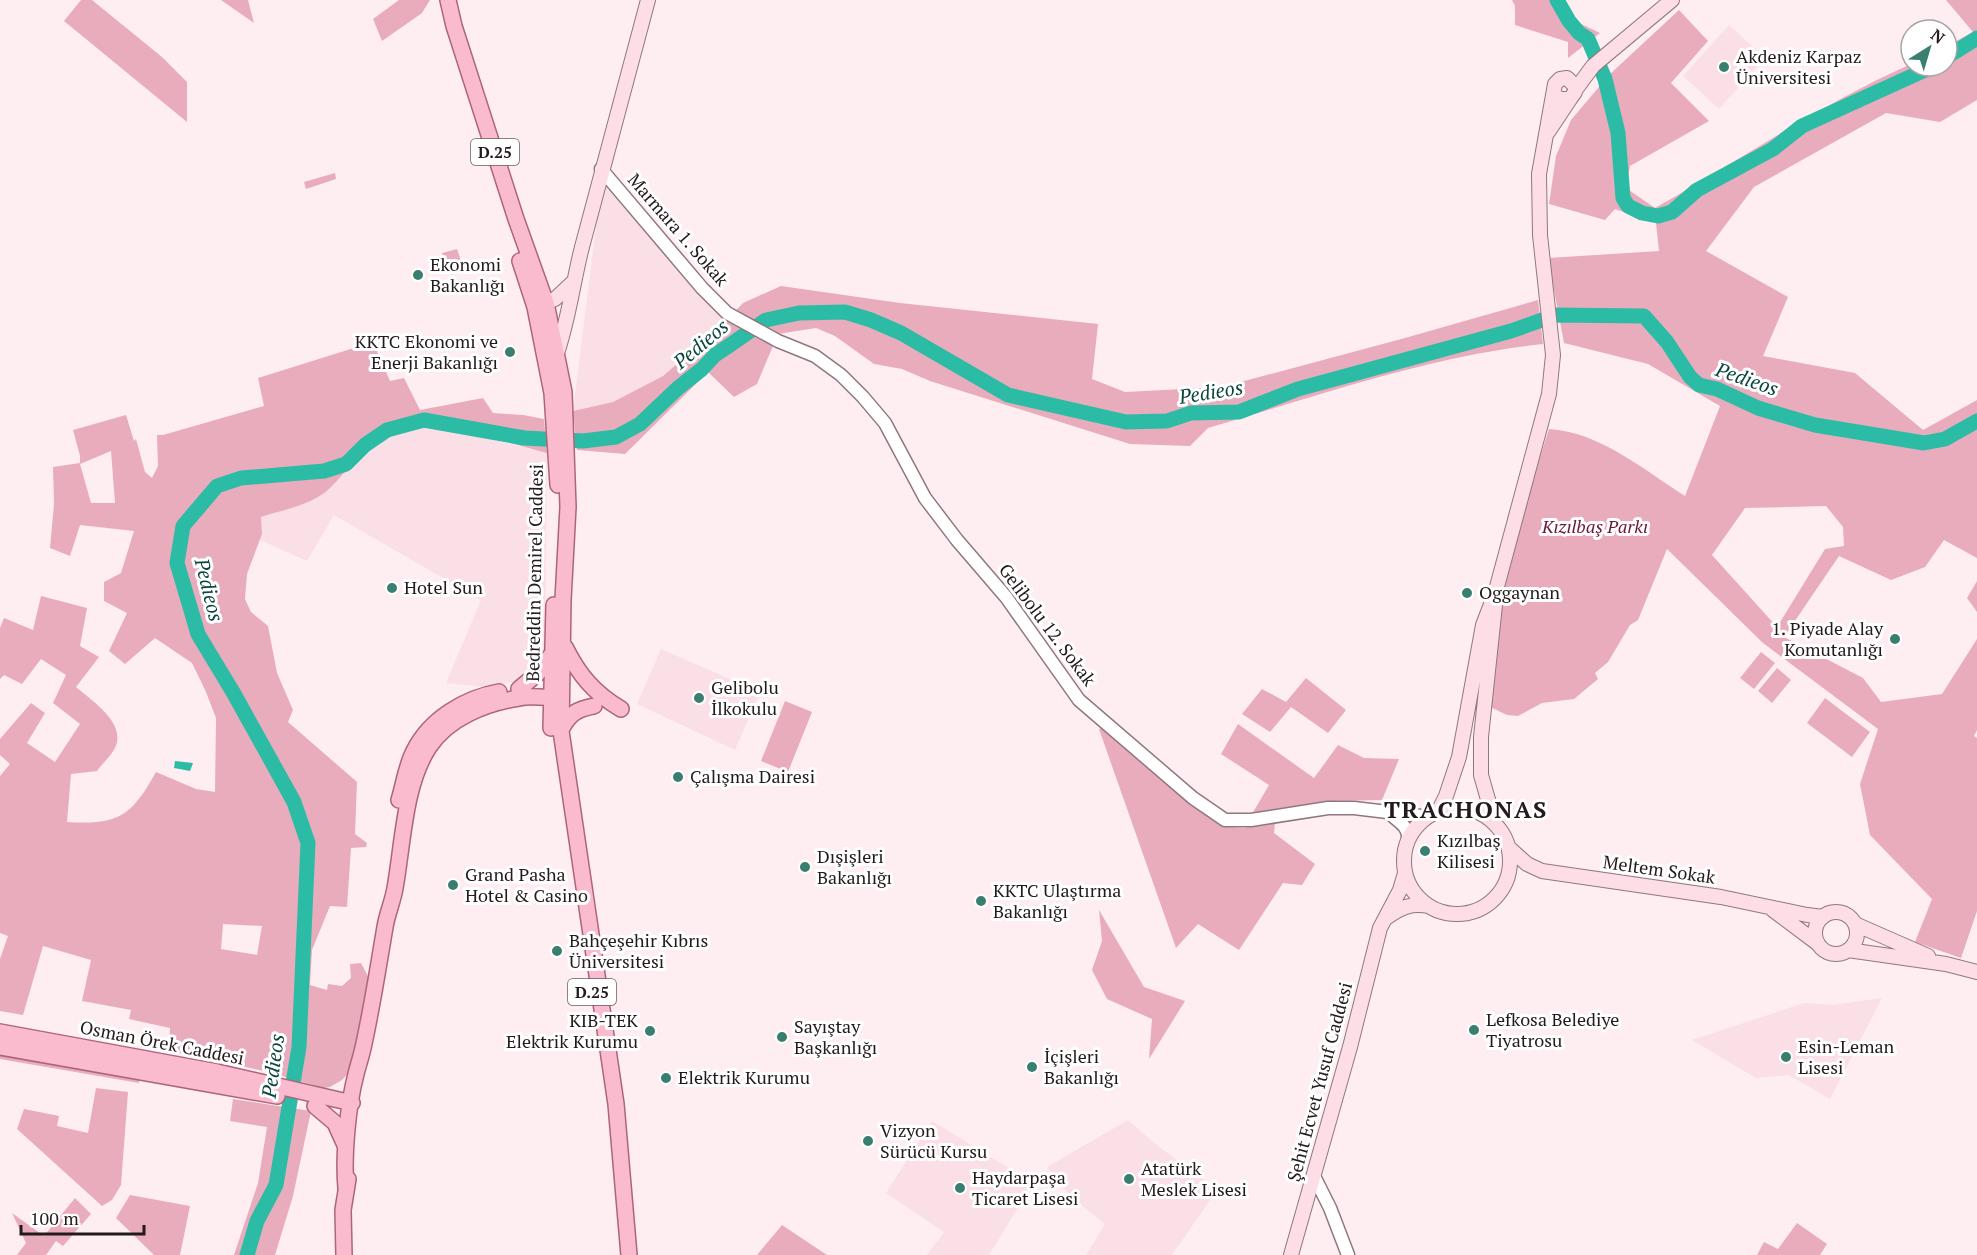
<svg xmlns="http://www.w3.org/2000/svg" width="1977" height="1255" font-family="'PT Serif',serif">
<rect width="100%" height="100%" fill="#feeef1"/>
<!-- built -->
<path fill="#fbdfe6" d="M1729,25L1765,58L1719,109L1683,76Z
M602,179L726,321L663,376L613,402L573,411Z
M424,426L457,431L547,453L545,658L518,681L485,687L446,683L481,600L334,515L307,561L260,540L262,534L261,517L308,502L328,490L367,449L389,434Z
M661,649L760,692L735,750L637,704Z
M1882,998L1830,1099L1789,1075L1756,1078L1692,1040L1804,1003L1834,1005Z
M1128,1120L1154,1143L1217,1190L1172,1255H1086L1105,1224L1071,1197L1047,1167Z
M932,1121L1033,1183L989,1255H927L944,1232L886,1193Z"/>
<!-- green -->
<path fill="#e9acbc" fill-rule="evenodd" d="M81,0H92L162,57L187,82V122L64,21Z
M221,0H248L254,23Z
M399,0H430L422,13L382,41L373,19Z
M1512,0H1563L1575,21L1600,33L1568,58V42L1515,25V6Z
M1946,0H1977V100L1940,122L1886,113L1754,187L1706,251L1788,297L1763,356L1855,373L1923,430L1977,400V558L1944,540L1925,567L1891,580L1839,556L1784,637L1863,678L1881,702L1942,694L1977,639V730L1974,736L1977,738V911L1961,958L1915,942L1932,899L1870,835L1860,784L1878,729L1763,643L1667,549L1638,620L1630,625L1608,662L1595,673L1598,679L1574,699L1542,703L1518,716L1507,715L1488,706L1500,597L1521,517L1549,429C1600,432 1644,470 1685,496L1720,406L1648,364L1564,343L1548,258L1659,251L1656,223L1615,209L1605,220L1549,204L1556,156L1571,120L1609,75L1679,10L1708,41L1671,83L1709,121L1630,166L1626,188L1655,208C1740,160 1821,104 1911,64V66H1947V46L1973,32ZM1826,506L1843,527L1844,546L1825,549L1777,627L1712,555L1745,508Z
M335,173L336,179L306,189L304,182Z
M457,249L461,261L446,265L442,253Z
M781,286L900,303L1098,324L1092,379L1125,392L1222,387L1405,338L1538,300L1543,344C1429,356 1318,396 1208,428L1190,446L1130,444L930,381L902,369L874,364L835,336L816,328L778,334L757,384L734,397L708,372L625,454L577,450L573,411L613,402L663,376L726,321L743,303Z
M373,342L390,381L404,378L420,410L483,398L493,413L523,415L544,419L547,453C504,442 432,416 390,434C364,444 348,471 329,489C312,505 282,510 261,517L262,534L247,574L245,599L251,612L268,626L277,673L293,710L288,722L357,782L355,834L367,843L366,847L351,848L347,907L330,906L312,950L310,985L327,990L328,984L342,986L351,978L350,964L361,963L372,984L354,1067L342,1080L330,1087L324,1088L264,1071L169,1051L170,1028L129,1019L131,1010L82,1001L91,960L43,946L23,1015L0,1011V959L8,936L0,933V776L10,764L0,755V739L31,703L45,713L27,743L55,762L80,724L53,703L66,675L41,659L22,684L4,675L0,679V628L4,618L33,630L41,596L87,608L80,646L99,657L76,687C92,701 127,723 115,748C111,756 102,764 97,771L71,774L67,822C118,825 131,817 156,772L196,789L215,792L216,718L206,692L192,663L155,638L125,664L109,651L127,613L104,601V582L121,573L134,531L80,525L70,556L50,548L54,504L53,467L80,463V456L73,430L126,415L134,441L136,439L145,472L152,478L158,466L157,435H163L264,406L258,378ZM111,451L115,503H91L80,464ZM223,924L262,926L257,955L221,949Z
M1977,581V612L1967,598Z
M1761,652L1775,663L1754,689L1740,678Z
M1777,668L1791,680L1772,703L1758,691Z
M1306,678L1346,710L1328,733L1291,707L1270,732L1242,714L1262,689L1286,702Z
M1825,698L1870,732L1852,757L1807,723Z
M785,701L812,712L788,772L761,761Z
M1238,724L1314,778L1338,745L1364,758L1399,759L1382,800L1331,801L1277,812L1252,814L1269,785L1221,754Z
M1104,727L1225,827L1244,828L1275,823L1274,833L1315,864L1302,885L1283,883L1239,950L1198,924L1176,948L1099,729Z
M1099,910L1144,987L1185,1001L1149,1059L1152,1019L1107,999L1092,970L1102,941Z
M0,1050L140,1077L139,1083L0,1059Z
M96,1088L128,1092L121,1185L112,1200L102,1206L17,1129L24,1109L59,1116L57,1126L88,1133Z
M233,1099L311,1111L293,1196L275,1255H234L258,1183L267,1127L230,1121Z
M130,1195L190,1206L180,1255H154L116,1218Z
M75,1198L91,1214L63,1246L56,1241L46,1255H17L26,1243L12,1213L44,1236Z
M1797,1223L1827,1244L1820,1255H1757L1764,1242L1778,1249Z
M782,1225L827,1255H757Z"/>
<!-- water -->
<path fill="#2cbca5" d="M175,761L193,763L190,771L174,768Z"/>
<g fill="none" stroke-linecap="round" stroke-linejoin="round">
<!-- river -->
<path stroke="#2cbca5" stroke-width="15" d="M1557,0L1569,21L1579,33L1588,39L1605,79L1618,133L1623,198L1628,206L1642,213L1658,216L1672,212L1697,190L1773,149L1802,126L1934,66
M1947,57L1977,38
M247,1255L257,1221L276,1185L299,1047L308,843L294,802L233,692L198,634L177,563L183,526L217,486L241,478L324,471L346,464L365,445L387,430L424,420L524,438L583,441L616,437L640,424L678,388L702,369L715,355L730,345L766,320L799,313L845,312L871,320L901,333L1008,395L1126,422L1167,421L1191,413L1239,412L1298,389L1511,331L1556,315L1644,316L1667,342L1690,377L1699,385L1717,389L1758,408L1815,425L1924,443L1945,439L1977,421"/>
<defs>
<path id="tertiary" d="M601,169L702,288L727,313L778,341L815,356L841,375L863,397L885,423L925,498L957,540L1006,597L1079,700L1193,798L1225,820H1251L1328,808H1354L1421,816L1431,815
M1389,813C1398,821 1410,827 1408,840
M1314,1176L1330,1208L1348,1255"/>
<path id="secondary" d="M1576,89L1593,66L1672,0
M1548,132L1570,99
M537,306L555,299L572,283
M557,353C569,318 573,282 582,247C604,164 626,82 648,0
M1404 861a53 53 0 1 1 106 0a53 53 0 1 1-106 0Z
M1438,812L1446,796L1459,757L1483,625L1495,594L1549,394L1553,355L1540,235L1539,174L1555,84L1560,79L1567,78L1575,86V92L1570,99H1559L1554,94
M1495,824L1481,775V737L1495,605
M1508,847L1527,864L1542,871L1721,897L1807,915L1823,917
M1773,910L1817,943
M1815 933a21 21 0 1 1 42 0a21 21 0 1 1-42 0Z
M1386,918C1401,907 1411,903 1429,906
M1855,924L1928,956
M1848,950L1946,964L1977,972
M1291,1255L1350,1047L1380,928L1400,890L1405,873"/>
<path id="primary" d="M448,0L454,26L516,219L546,303L564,392L568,507L563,600L561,731L616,1104L629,1255
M520,261L535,307L552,393L558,485
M565,647C579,675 594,693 621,709
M519,689L537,674L552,654
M551,728L554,605
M562,728C570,713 578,709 594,706
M399,800C404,784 406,766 414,751C430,719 465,698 499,692
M0,1032L217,1072L352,1103
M0,1047L277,1096
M315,1106L335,1123L345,1145
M346,1188C343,1157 348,1104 356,1074C358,1066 361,1057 363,1048C372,1008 378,968 385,927C387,914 393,901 395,888C403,844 404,785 429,747C448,718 486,703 519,698C532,695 546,698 560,698
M344,1255L343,1210L348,1179"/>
</defs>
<!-- tertiary casing -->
<use href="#tertiary" stroke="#8f787d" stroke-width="15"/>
<!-- secondary casing -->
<use href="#secondary" stroke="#8f787d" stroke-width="16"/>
<!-- primary casing -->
<use href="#primary" stroke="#ad657a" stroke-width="18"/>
<!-- tertiary -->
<use href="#tertiary" stroke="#fff" stroke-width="12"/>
<!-- secondary -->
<use href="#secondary" stroke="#fddde6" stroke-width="14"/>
<!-- primary -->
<use href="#primary" stroke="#fbbbce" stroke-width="15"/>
</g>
<!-- markers -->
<g fill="#3a7e70" stroke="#fff" stroke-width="2">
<circle cx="1724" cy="67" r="6"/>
<circle cx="418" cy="275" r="6"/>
<circle cx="510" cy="352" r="6"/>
<circle cx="392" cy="588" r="6"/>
<circle cx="1467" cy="593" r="6"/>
<circle cx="1895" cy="639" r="6"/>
<circle cx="699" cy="698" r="6"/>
<circle cx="678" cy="777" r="6"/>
<circle cx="1425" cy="851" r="6"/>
<circle cx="805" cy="867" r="6"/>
<circle cx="453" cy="885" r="6"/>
<circle cx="981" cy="901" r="6"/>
<circle cx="557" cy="951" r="6"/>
<circle cx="1474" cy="1030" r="6"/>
<circle cx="650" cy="1031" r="6"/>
<circle cx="782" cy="1037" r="6"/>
<circle cx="1786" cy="1057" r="6"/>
<circle cx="1032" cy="1067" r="6"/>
<circle cx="666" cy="1078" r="6"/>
<circle cx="868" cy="1141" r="6"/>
<circle cx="1129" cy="1179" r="6"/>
<circle cx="960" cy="1188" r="6"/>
</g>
<g text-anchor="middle" stroke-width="6" stroke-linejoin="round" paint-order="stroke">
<!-- shield labels -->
<g fill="#fff" stroke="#655f60" stroke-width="1.5">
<rect x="471" y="139" width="48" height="26" rx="4.5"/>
<rect x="568" y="979" width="48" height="26" rx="4.5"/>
</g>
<g font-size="16" font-weight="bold" fill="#231a1c">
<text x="495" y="158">D.25</text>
<text x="592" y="998">D.25</text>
</g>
<!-- poi labels -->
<g font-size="18" fill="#231a1c" stroke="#fff" text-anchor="start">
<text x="1736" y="63">Akdeniz Karpaz<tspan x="1736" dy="21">Üniversitesi</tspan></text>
<text x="430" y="271">Ekonomi<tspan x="430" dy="21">Bakanlığı</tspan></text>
<text x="498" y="348" text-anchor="end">KKTC Ekonomi ve<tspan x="498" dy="21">Enerji Bakanlığı</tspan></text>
<text x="404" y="594">Hotel Sun</text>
<text x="1479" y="599">Oggaynan</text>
<text x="1883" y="635" text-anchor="end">1. Piyade Alay<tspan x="1883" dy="21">Komutanlığı</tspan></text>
<text x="711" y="694">Gelibolu<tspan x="711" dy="21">İlkokulu</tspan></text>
<text x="690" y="783">Çalışma Dairesi</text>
<text x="1437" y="847">Kızılbaş<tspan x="1437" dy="21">Kilisesi</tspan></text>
<text x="817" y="863">Dışişleri<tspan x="817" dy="21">Bakanlığı</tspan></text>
<text x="465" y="881">Grand Pasha<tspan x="465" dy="21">Hotel &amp; Casino</tspan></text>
<text x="993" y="897">KKTC Ulaştırma<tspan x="993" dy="21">Bakanlığı</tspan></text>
<text x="569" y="947">Bahçeşehir Kıbrıs<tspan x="569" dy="21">Üniversitesi</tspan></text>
<text x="1486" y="1026">Lefkosa Belediye<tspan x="1486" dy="21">Tiyatrosu</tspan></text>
<text x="638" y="1027" text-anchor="end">KIB-TEK<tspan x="638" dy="21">Elektrik Kurumu</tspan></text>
<text x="794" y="1033">Sayıştay<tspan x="794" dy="21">Başkanlığı</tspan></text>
<text x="1798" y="1053">Esin-Leman<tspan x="1798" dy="21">Lisesi</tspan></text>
<text x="1044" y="1063">İçişleri<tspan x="1044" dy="21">Bakanlığı</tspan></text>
<text x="678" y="1084">Elektrik Kurumu</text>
<text x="880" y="1137">Vizyon<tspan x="880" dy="21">Sürücü Kursu</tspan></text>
<text x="1141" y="1175">Atatürk<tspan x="1141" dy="21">Meslek Lisesi</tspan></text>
<text x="972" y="1184">Haydarpaşa<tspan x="972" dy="21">Ticaret Lisesi</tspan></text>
</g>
<!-- street labels -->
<g font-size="18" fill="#231a1c" stroke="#fff">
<text transform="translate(678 230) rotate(49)" y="6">Marmara 1. Sokak</text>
<text transform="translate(535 573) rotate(-89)" y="6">Bedreddin Demirel Caddesi</text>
<text transform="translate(1047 625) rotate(53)" y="6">Gelibolu 12. Sokak</text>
<text transform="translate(1659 870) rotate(8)" y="6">Meltem Sokak</text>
<text transform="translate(162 1043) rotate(11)" y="6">Osman Örek Caddesi</text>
<text transform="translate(1320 1082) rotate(-75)" y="6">Şehit Ecvet Yusuf Caddesi</text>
</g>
<!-- park labels -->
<g font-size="18" font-style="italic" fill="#6d1739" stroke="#fff">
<text x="1595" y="533">Kızılbaş Parkı</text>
</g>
<!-- water labels -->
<g font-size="20" font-style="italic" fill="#0a463d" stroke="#fff">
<text transform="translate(701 344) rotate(-40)" y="7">Pedieos</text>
<text transform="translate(1747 379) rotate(19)" y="7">Pedieos</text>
<text transform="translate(1211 392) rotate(-9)" y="7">Pedieos</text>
<text transform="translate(209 590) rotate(76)" y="7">Pedieos</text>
<text transform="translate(273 1066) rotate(-82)" y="7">Pedieos</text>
</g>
<!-- district labels -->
<g font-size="24" font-weight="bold" letter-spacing="1.5" fill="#231a1c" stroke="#fff">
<text x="1466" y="818">TRACHONAS</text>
</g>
</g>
<!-- north arrow -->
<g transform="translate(1929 48) rotate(37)"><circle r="28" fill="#ffffff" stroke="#a7a3a4" stroke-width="1.5"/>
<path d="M0-4.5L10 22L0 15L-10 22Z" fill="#3a7e70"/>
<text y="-9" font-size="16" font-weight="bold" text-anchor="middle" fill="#231a1c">N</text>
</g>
<!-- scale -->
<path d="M21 1225v9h123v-9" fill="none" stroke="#231a1c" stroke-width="3"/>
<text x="30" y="1225" font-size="18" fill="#231a1c" stroke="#ffffff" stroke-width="4.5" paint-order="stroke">100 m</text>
</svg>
